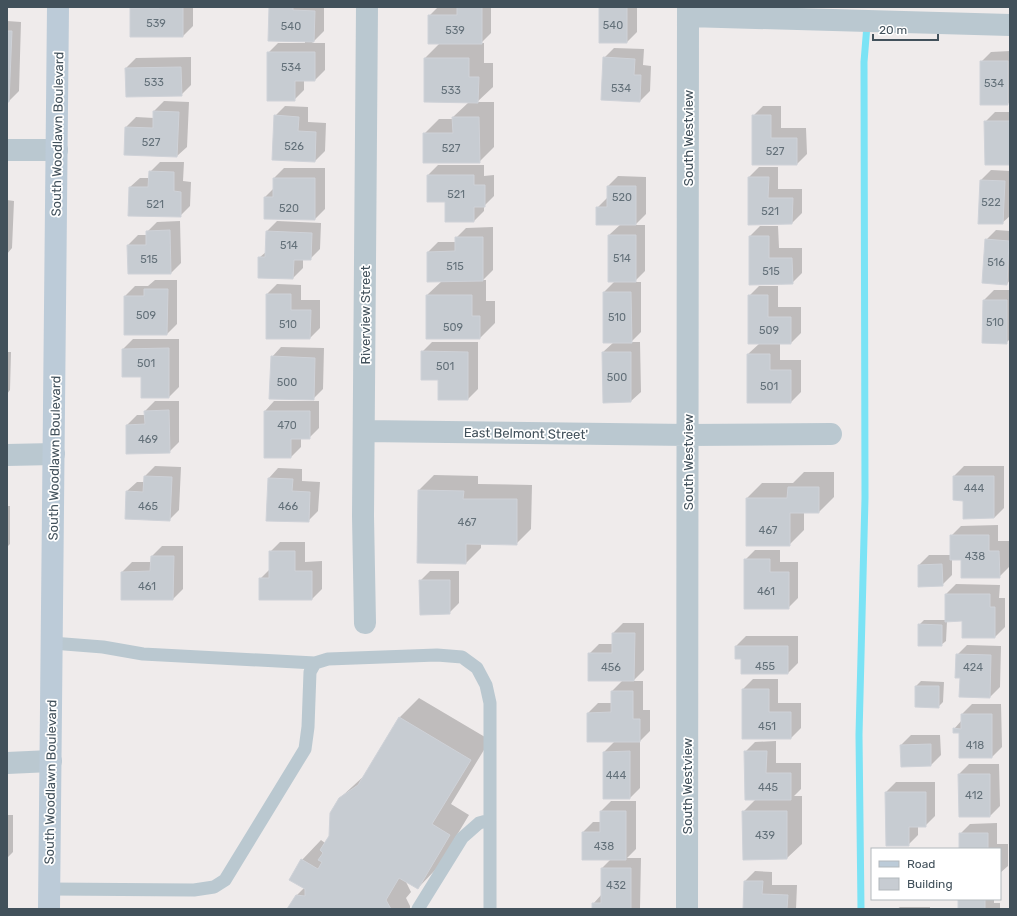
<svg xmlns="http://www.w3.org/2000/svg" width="1017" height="916" font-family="Rubik,sans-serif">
<rect width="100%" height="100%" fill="#efebeb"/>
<!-- shadow -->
<path fill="#0003" d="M132,7H193V26L183,36L131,9Z
M270,7H324V31L312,43H325V70L315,80H304V90L294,100L268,53L278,43H305V41Z
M438,7H491V33L481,43H484V63H493V87L477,102H494V147L479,162L424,134L439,119H453V117L469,102L425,101V58L440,43L429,16Z
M600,7H637V32L627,42Z
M7,21L21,22L19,91L9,101H7Z
M614,48L644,49L643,65L651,66L650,91L640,101L604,58Z
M1010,51V101L1008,104L981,62L991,52Z
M191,57V85L181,95L127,96L126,68L136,58Z
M164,101L189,102L187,147L177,156L126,127L136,117L154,118V111Z
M285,106L308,107V122L326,123L325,151L315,161L275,116Z
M763,106H781V128H806L807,154L797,164H753V116Z
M995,112H1010V164L985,122Z
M160,162H184L183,181L191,182L190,206L180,216L130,187L140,178H149L150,172Z
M438,165H484V176L494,175V196L484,206V211L474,221L446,201L428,175Z
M759,167H778V189H802V213L792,223L749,224V177Z
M284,168H325V209L315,219L265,197L274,188V178Z
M991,170L1010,171V216L1002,223L981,180Z
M618,176L646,177V214L635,225H645V271L634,282H641V332L631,342H640L641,392L631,401L603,352L614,342L604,292L615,281L609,235L621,224L597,208L607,198L608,186Z
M7,200L14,201L12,248L7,254Z
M180,221L181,263L171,273L128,245L138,235H147V232L157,222Z
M277,221L321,223L320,249L310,259H303V268L293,278L259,277V258L267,251V231Z
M760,226H778L779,248H802V273L792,283L750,284V236Z
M493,227V270L483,280H486V301H495V323L480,338L427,295L442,281L428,252L438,242H456V238L466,228Z
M996,230L1010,231V280L1007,284L986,240Z
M155,280H177V324L167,334L125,296L135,286H148Z
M277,284L301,285V300H320V328L310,338L267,294Z
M759,286H778V307H801V333L791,343H780V360H801V392L791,402L748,354L760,343L749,296Z
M994,290H1010V339L1006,343L984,300Z
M133,339H179V387L169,397H142V376L123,349Z
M432,342H478V389L468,399L439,379L422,352Z
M281,347L324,348L323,389L313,399L272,357Z
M7,352H11L10,390L7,394Z
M155,401H179V442L169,452L127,425L137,415H145V411Z
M274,401H319V428L309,438H301V447L291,457H265V411Z
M155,466L181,467L179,510L169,520L127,491L137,482H145V476Z
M964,466H1004V508L994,518L964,500L954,476Z
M278,468L302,469V481L320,482L318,511L308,521L267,520L269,478Z
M804,472H834V497L819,512H804V530L789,545L747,498L762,483H793Z
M434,475L478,476V484L532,485L531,529L516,544L481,543V548L466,563L419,490Z
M7,506H10V544L7,547Z
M998,525V541H1009V567L999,577L962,559H952V575L942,585L919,565L929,555H951V536L961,526Z
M280,542H305V562L322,561V589L312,599L260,579L270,569V552Z
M162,546H183V589L173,599H122V572L132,562H151L152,556Z
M755,550H780V562H798V598L788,608L745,560Z
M430,571H459V603L449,613L420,581Z
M956,584L1000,585L999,598H1005V627L995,637L963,620L947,621L946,641L941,645L919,625L924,620H946V594Z
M623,623H644V670L633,681H643V710H650V731L640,741V788L630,798L604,752L615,741L588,713L598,703H612V691L623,680L589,654L599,644H613V633Z
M746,636H798V663L788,673L742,658L736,646Z
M967,645L1001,646L1000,687L990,697L961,677L957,655Z
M753,679H778V703H801V728L791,738L743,689Z
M921,681L944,682L943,702L938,707L916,686Z
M419,698L490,740L451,804L469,815L437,868L418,888L405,880L411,892L406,898L410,906V909H289L297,895L304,888L302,860L321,840L325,843L330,836L340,798L365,775L400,717Z
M972,704H1001L1002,747L992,757L954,729L962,720V714Z
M911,735H940L941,755L931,765L901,745Z
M776,741V763H801V789L794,796H802V844L787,858L744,859L743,812L756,799L745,752L755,742Z
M969,764H999L1000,806L990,816L959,774Z
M896,782H935V816L925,826H918V835L908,845L886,792Z
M611,801H636V849L627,858H641L640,909H593V904L602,894V868L611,859L583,832L593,822H601V811Z
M7,815H13V852L7,858Z
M997,823V844H1008V866L1000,873V849H960V834L970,824Z
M755,871L772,872V885H797L796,909H744L745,881Z
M959,899H994V903H1000V909H950L959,908Z
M900,907H930V909H897Z"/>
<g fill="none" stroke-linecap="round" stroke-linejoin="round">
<!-- stream -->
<path stroke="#7be3f5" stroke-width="7" d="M861,909L859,735L865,498L864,62L867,25"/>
</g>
<!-- building -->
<path fill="#c7ccd2" stroke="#cfd2d8" d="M159,7H183V37H130V8H159Z
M269,7H293V10L315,11L314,42L268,41Z
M457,7H482V44H428V15H457Z
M599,7H627V43H599Z
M7,31H12L9,102H7Z
M267,52H315V81H295V101H267Z
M603,57L635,59L634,75H641L640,102L601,100Z
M424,58H469V77H479L478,103L424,102Z
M980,61H1008V105H980Z
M181,67L182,96L126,97L125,68Z
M153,111L179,112L177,157L124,155L125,127L153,128Z
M274,115L299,117L298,131L316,132L315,162L272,160Z
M752,115H771V138H797V165H752Z
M452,117H479L480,163H423V133H453Z
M984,121H1010V165H985Z
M149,171L174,172V191L181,192V217L128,216L129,187H148Z
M427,175H474V185H485V207H474V222H445V202H427Z
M748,177H769L768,198H793L792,224L748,225Z
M273,178H315V220L264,219V197H273Z
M980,180L1005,181L1003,224H978Z
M607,186H636V225H596V207H607Z
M170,230L171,274H128L127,245H146V231Z
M266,231L312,233L311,260H294L293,279L258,278V257H265Z
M608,235H636V282H608Z
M749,236H769V258H792L793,284L749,285Z
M455,237H483V281L427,282V252L455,251Z
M985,239L1009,241L1007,285L982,283Z
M144,289H168L167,335H124V296H144Z
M603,292H631L632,343H603Z
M266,294H291V310H311L310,339H266Z
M426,295H472V316H480V339H426Z
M748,295H768V317H791V344H748Z
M983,300H1007V344L982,343Z
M169,348V398H141V377H122V349Z
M421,351L468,352V400H438V380H421Z
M602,352H631V402L603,403Z
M747,354H770V370H791V403H747Z
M271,356L315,358L314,400L269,399Z
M169,410L170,453L126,454V425L145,424L144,411Z
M264,411H310V439H291V458H264Z
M144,476L172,477L170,521L125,519L126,491L143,492Z
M953,476H994V518L963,519V501L953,500Z
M268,478L293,479L292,491L310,492L309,522L266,521Z
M788,487H819V513H790V546H746V498H787Z
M418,490L464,491L463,499H517V545L466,544V564L417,563Z
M950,535H989V551H999L1000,578H961V560H950Z
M269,551H295V571H312V600H259V578H269Z
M151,556H174L173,600H121V572L150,571Z
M744,559H770V572H789V609H744Z
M942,564L943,586L918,587V565Z
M419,580H450V614L420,615Z
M945,594H990V607H995V638H962V621L945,622Z
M918,624L942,625V646H918Z
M612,633H635L634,681H588V653H612Z
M735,646H788V674H741V659H735Z
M956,654L991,655L990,698L959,697L960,678H955Z
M915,686H939V708L915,707Z
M742,689H769V712H791V739H742Z
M611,691H633V719H640V742H587V713L611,712Z
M961,714H992V758H959V733H953V728L961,729Z
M399,717L471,760L432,824L450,835L418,889L399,878L386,900L391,909H287L296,895L305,896V889L289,880L301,859L318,869L322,862L318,860L323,853L320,850L329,836L330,813L339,798L358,785Z
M931,744V766L901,767L900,745Z
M630,751V799H603V752Z
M744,751H767L766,773H791V800H745Z
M958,774H990V817H959Z
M885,792H926V827H909V846H886Z
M600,811H626V860H582V832H600Z
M742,811H787V859L743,860Z
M959,833H988V849H959Z
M601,868H631V909H592V903H601Z
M744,881H763L762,894L788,895L787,909H743Z
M958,899H985V909H958Z"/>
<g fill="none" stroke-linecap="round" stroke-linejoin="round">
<!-- lane -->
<path stroke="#bac8d0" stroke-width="13" d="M52,643L103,647L143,654L315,663
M49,889L194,890L214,887L225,880L305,749L308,727L310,672L315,663L328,659L437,655L462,657L477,668L486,685L490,703V909
M418,909L462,838L479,823L490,820"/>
<!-- street -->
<path stroke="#bac8d0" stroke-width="22" d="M688,16L1010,25
M7,150H57
M364,431L688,435L831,434
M7,455L54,454
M365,623L363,516L367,7
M7,763L51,761
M687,909L688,7"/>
<!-- secondary -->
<path stroke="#bccbd8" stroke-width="22" d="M49,909L58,7"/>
</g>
<g text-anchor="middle" stroke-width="3.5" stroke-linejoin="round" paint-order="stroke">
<!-- number labels -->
<g font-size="11" fill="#637079">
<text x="156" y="27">539</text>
<text x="613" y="29">540</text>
<text x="291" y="30">540</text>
<text x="455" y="34">539</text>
<text x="291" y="71">534</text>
<text x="154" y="86">533</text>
<text x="994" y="87">534</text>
<text x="621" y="92">534</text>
<text x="451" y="94">533</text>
<text x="151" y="146">527</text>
<text x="294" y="150">526</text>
<text x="451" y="152">527</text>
<text x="775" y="155">527</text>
<text x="456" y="198">521</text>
<text x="622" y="201">520</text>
<text x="991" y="206">522</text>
<text x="155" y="208">521</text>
<text x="289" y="212">520</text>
<text x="770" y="215">521</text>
<text x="289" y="249">514</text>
<text x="622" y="262">514</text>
<text x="149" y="263">515</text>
<text x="996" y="266">516</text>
<text x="455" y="270">515</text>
<text x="771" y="275">515</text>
<text x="146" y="319">509</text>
<text x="617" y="321">510</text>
<text x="995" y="326">510</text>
<text x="288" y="328">510</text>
<text x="453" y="331">509</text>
<text x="769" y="334">509</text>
<text x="146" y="367">501</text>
<text x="445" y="370">501</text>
<text x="617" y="381">500</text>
<text x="287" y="386">500</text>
<text x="769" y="390">501</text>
<text x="287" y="429">470</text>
<text x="148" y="443">469</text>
<text x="974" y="492">444</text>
<text x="148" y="510">465</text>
<text x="288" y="510">466</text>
<text x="467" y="526">467</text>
<text x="768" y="534">467</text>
<text x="975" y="560">438</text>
<text x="147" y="590">461</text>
<text x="766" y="595">461</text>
<text x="765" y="670">455</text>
<text x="611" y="671">456</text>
<text x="973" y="671">424</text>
<text x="767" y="730">451</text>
<text x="975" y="749">418</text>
<text x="616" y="779">444</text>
<text x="768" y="791">445</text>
<text x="974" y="799">412</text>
<text x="765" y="839">439</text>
<text x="604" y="850">438</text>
<text x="616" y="889">432</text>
</g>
<!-- street labels -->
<g font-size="13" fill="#42515b" stroke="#fff">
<text transform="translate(57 134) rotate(-89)" y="5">South Woodlawn Boulevard</text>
<text transform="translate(688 138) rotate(-90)" y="5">South Westview</text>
<text transform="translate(365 315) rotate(-90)" y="5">Riverview Street</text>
<text transform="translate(526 433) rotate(1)" y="5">East Belmont Street'</text>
<text transform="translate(54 458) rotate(-89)" y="5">South Woodlawn Boulevard</text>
<text transform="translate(688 462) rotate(-90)" y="5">South Westview</text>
<text transform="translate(50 782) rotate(-89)" y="5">South Woodlawn Boulevard</text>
<text transform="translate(687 786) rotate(-90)" y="5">South Westview</text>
</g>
</g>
<!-- border -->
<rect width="1017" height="916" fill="none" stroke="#42515b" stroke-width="16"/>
<!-- legend -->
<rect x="871" y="848" width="130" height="52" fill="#ffffff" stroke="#b3b9bd"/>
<rect x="879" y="861" width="20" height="6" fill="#bccbd8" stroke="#b3b9bd"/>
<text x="907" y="868" font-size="12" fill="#42515b">Road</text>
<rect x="879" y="878" width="20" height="12" fill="#c7ccd2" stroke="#b3b9bd"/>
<text x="907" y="888" font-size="12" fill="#42515b">Building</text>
<!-- scale -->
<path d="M873 34v6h65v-6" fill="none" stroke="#42515b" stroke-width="2"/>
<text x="879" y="34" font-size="12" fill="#42515b" stroke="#ffffff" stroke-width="3" paint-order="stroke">20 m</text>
</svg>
